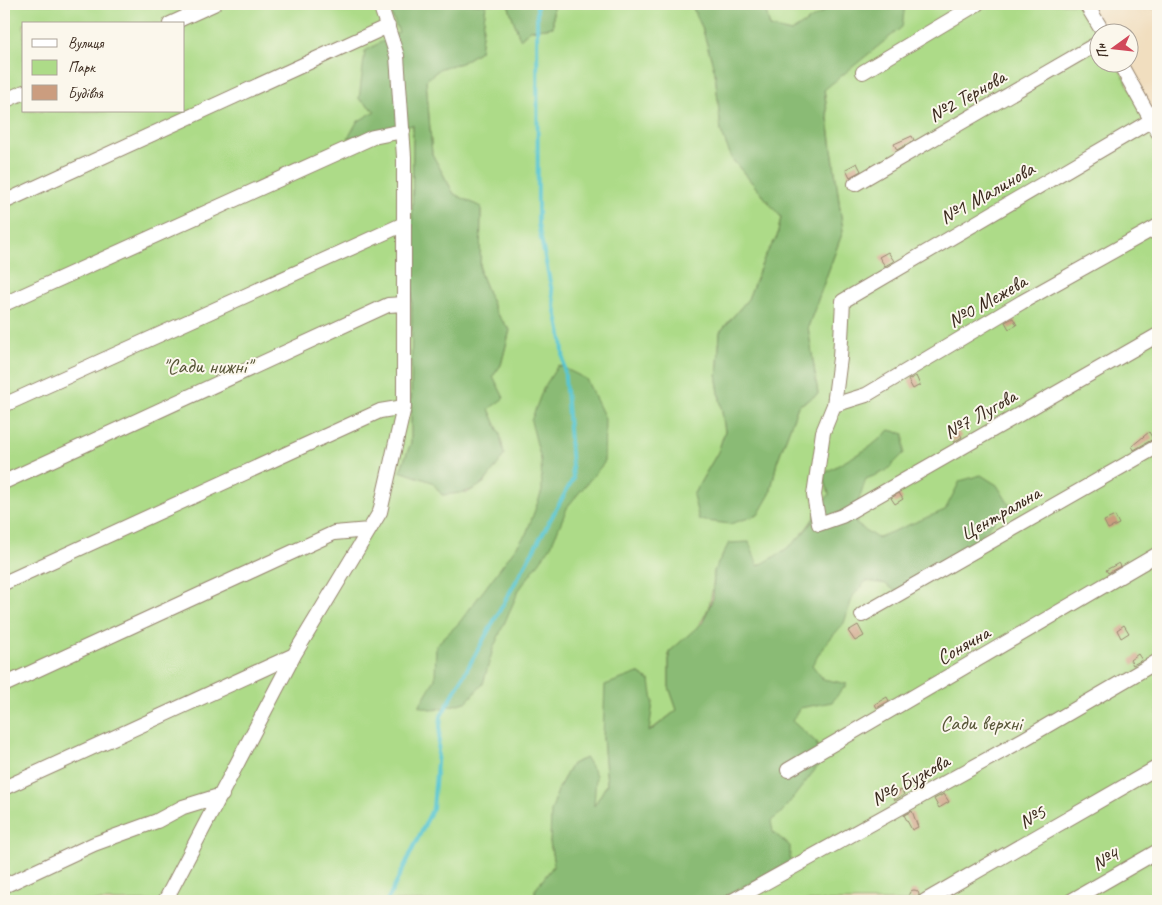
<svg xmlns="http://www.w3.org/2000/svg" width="1162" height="905" font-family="Caveat,sans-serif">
<rect width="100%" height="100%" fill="#fbf7ec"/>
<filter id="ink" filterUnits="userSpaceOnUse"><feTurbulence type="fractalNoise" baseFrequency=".02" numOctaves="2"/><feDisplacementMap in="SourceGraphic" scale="10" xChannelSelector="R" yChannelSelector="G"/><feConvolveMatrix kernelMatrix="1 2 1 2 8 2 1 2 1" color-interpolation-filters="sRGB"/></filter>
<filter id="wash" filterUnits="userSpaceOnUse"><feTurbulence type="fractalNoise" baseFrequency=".0096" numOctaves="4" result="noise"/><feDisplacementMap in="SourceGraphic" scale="20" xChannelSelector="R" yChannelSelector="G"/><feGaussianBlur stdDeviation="1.12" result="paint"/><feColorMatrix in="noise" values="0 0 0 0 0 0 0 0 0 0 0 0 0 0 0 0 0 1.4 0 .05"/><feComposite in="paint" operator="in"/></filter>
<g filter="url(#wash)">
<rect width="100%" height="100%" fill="#f1debf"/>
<!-- green -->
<path fill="#addb88" stroke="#748253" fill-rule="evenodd" d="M4,4H387L399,32L413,125L411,443L400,471L467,493L485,482L504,455L500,434L489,409L493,376L501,365L510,330L496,313L480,273L481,208L454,194L432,154L426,80L441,68L461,63L480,51L486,4H508L520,39L530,30L553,27V4H691L702,27L715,72L721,131L732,159L781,217L777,237L765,256L748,299L720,332L717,380L725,431L718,452L693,495L770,494L777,462L798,406L818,394L808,327L843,231L815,19L791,32L770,27L764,4H1083L1099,33L1100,62L1116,63L1158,139V901H661L800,708L820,508C805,532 786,559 756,566C742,569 727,570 714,571C712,614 703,626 669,652V687L677,710L648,732L653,702L605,714L603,738L607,784L593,808L586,758L572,764L559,787L550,842L554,865L535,890L536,901H4ZM24,24H184V111H24Z"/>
<!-- forest -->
<path fill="#8abb74" stroke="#627249" d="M387,4H486L480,51L461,63L441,68L426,80L432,154L454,194L481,207L480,273L496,313L510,330L501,365L493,376L504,398L489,409L500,434L504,455C483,486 481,492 442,495L432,482L400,471L411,443L413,125L348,138L357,122L375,111L359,99L365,51L399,32Z
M508,4H553V27L530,30L520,39Z
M691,4H764L770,27L791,32L835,4H905L902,27L824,90L843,231L808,327L818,394L798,406L777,462L770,494L758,515L730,524L699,520L693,495L718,452L725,431L717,380L720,332L748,299L765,256L777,237L781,217L732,159L721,131L715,72L702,27Z
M1133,4H1158V8L1138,9Z
M558,365L586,379L605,418L604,463L568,506L551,546L519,590L493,649L483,684L466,702L434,710L419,706L435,679L436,645L459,623L526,534L542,491L541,460L531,421L543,389Z
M890,430L904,434V453L886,471L866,479L859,499L856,524L877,538L945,510L960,481L981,475L997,485L1010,506L973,543L895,591L886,584L866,581L853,596L844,623L824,646L812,665L823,679L847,684L832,702L800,708L792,721L816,742L822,761L781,813L771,821L773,832L790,846V863L715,901H536L535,890L554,865L550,842L551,812L559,787L572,764L586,758L596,775L594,806L607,784L603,738L605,685L638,673L650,681L653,702L649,732L677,710L669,687V652L703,622L713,598L714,571L729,543L749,542L758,566C799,544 806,533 829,494L823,474L870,447Z"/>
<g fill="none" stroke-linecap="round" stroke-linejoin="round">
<!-- stream -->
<path stroke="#59c6d0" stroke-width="4" d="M387,901L433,808L441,716L573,479L562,340L538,224L537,4"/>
</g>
<g id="blocks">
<!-- building -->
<path fill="#cb9d7f" d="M912,136L914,140L897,150L894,144Z
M857,163L861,171L850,177L846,169Z
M888,252L894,261L885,266L879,257Z
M1013,318L1017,325L1009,329L1005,322Z
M916,376L920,385L913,389L908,380Z
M958,431L962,437L954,442L950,437Z
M1149,432L1153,439L1134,450L1132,446Z
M899,493L903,499L895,504L891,498Z
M1115,516L1119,524L1108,529L1104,521Z
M1119,563L1121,566L1108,573L1106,570Z
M858,625L864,636L855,641L848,631Z
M1124,625L1129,633L1121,638L1117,630Z
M1138,654L1142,660L1133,665L1130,660Z
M887,697L889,701L877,708L875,704Z
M902,790L904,795L895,800L892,794Z
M944,794L949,802L939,808L934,799Z
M912,811L918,827L912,830L904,815Z
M909 895a5 5 0 1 1 10 0a5 5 0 1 1-10 0Z"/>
</g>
</g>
<g filter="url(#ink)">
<use href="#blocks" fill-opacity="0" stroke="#96846e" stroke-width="1"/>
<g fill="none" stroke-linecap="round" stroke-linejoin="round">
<defs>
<path id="minor" d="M1086,4L1103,32
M170,24L214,4
M1119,62L1158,132
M863,72L977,4
M4,101L24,92
M1152,120L843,301L840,358L834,405L823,432L814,495L819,524L842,516L1158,335
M855,184L1100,42
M4,202L388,26
M4,304L373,137L403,131
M4,405L404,224
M834,405L866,395L1022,302L1158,226
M4,482L388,305L404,304
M4,583L380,411L404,407
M862,615L1158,446
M4,685L334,533L369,530
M788,770L1158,554
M4,788L294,655
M4,886L94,844L157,821L183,807L222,795
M165,901L294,655L380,512L404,407V157L397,56L380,4
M732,901L1024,739L1158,661
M925,901L1158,767
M1071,901L1158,851"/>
</defs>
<!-- minor casing -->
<use href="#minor" stroke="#96846e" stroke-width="16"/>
<!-- minor -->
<use href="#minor" stroke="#fff" stroke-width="14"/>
</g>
</g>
<g text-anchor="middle" stroke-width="4" stroke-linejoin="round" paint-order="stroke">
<!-- street labels -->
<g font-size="21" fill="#3b2a1e" stroke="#fbf7ec">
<text transform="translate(967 96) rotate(-30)" y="7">№2 Тернова</text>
<text transform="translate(987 193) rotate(-30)" y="7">№1 Малинова</text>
<text transform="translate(987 301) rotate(-30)" y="7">№0 Межева</text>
<text transform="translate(980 414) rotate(-30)" y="7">№7 Лугова</text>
<text transform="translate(1000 513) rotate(-30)" y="7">Центральна</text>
<text transform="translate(963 645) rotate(-30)" y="7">Сонячна</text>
<text transform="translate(910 780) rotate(-29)" y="7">№6 Бузкова</text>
<text transform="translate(1032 817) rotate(-30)" y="7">№5</text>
<text transform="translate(1105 859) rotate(-30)" y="7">№4</text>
</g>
<!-- park labels -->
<g font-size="21" fill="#585638" stroke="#fbf7ec">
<text x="207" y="373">"Сади нижні"</text>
<text x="981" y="730">Сади верхні</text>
</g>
</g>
<!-- margin -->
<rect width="1162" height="905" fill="none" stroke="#fbf7ec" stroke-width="20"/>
<!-- legend -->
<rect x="22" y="22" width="162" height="90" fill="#fbf7ec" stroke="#aea59a"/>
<rect x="32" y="39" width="25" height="8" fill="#ffffff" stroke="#aea59a"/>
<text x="68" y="48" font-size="15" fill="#3b2a1e">Вулиця</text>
<rect x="32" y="60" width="25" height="15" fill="#addb88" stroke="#aea59a"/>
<text x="68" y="72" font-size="15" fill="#3b2a1e">Парк</text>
<rect x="32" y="85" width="25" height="15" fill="#cb9d7f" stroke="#aea59a"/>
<text x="68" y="98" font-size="15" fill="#3b2a1e">Будівля</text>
<!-- north arrow -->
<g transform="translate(1114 48) rotate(255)"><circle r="24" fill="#fbf7ec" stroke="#aea59a"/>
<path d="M0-4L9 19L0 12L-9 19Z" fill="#d1495b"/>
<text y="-8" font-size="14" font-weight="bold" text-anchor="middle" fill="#3b2a1e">Пн</text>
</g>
</svg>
